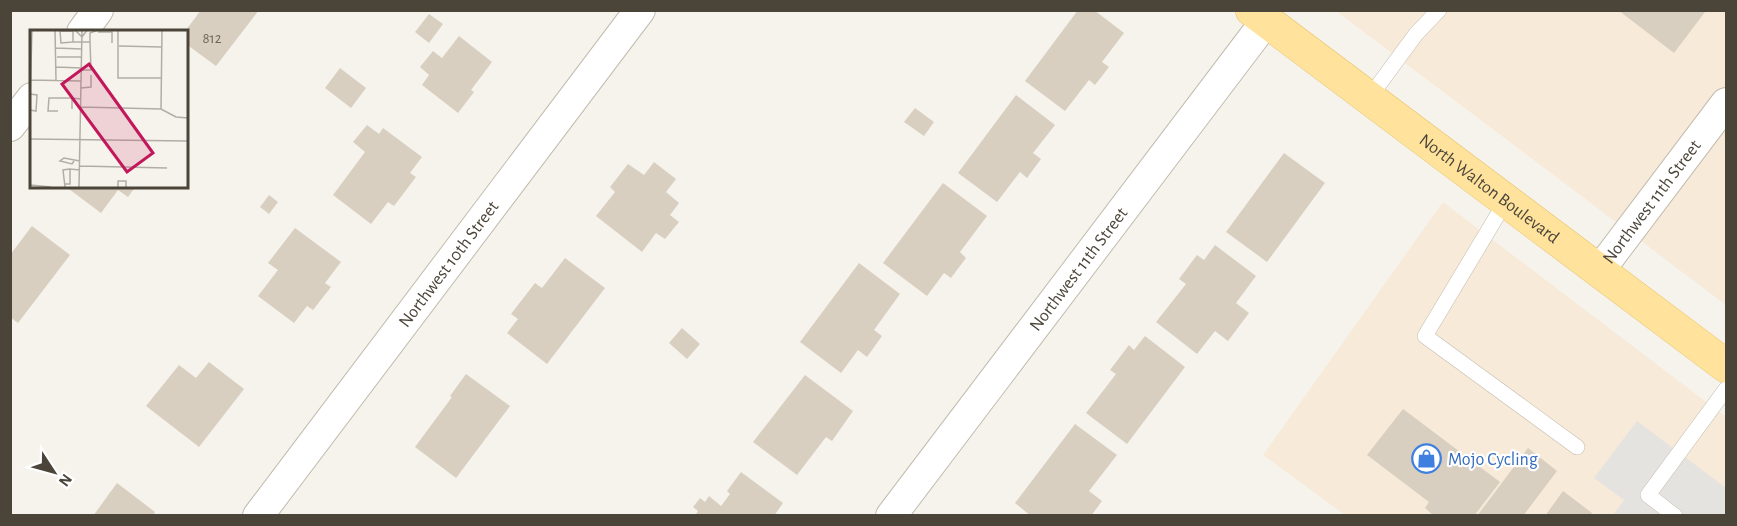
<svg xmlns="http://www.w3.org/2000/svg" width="1737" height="526" font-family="'Alegreya Sans',sans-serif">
<rect width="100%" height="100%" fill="#f6f3ec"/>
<!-- commercial -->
<path fill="#f7ead8" d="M1336,11H1726V305Z
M1443,202L1726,417V515H1345L1263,455Z"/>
<!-- parking -->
<path fill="#e5e3e0" d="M1637,421L1726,488V515H1613L1624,500L1594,478Z"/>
<!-- building -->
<path fill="#d8cfc1" d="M201,10H259L216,66L186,44V30Z
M1078,10H1094L1124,33L1102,62L1109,67L1095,85L1089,80L1065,111L1025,81Z
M1618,10H1704L1705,12L1674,53Z
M429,14L443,24L429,43L415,32Z
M459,36L492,62L471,90L474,92L458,113L422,85L429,75L420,67L433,51L442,58Z
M340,68L366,88L351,108L325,88Z
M1016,95L1055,125L1033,153L1041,159L1027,178L1020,172L997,202L958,173Z
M915,108L934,122L924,136L904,122Z
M367,125L379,134L383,128L422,157L410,173L416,177L394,206L388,202L371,224L333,195L365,152L353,142Z
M1284,153L1325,183L1267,262L1226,232Z
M654,162L676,179L666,192L679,203L670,215L679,222L665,239L656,233L642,252L596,216L615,192L610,187L628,164L644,175Z
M943,183L987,216L960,252L966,258L951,278L944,273L927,296L883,263Z
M65,186H136L128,197L118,190L101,213Z
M269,195L278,202L269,214L260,207Z
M32,226L70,255L18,323L10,317V255Z
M295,228L341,262L325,283L331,287L313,310L307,306L294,323L258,296L278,270L268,263Z
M1215,245L1256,276L1236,303L1249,313L1228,341L1215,331L1197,354L1156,322L1186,284L1179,279L1197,255L1204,260Z
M565,258L605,288L547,364L507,333L518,319L511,314L535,283L542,288Z
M859,263L900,294L874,330L882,336L867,357L858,350L841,373L800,342Z
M682,328L700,344L687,359L669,343Z
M1145,336L1185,367L1127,444L1086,413L1116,374L1110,370L1129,345L1134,350Z
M209,362L244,389L199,447L146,406L179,365L196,378Z
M466,374L510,406L456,478L415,447L452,397L450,396Z
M805,375L853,411L832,441L826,437L797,475L753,442Z
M1403,409L1500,482L1474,516H1434L1425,508L1429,502L1367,455Z
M1075,424L1117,455L1089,491L1102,501L1091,516H1031L1015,503Z
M1528,448L1557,471L1523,516H1477Z
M741,472L783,503L774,516H695L698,511L693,507L700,498L705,502L709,496L721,506L730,494L727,491Z
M117,483L155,512L153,516H93Z
M1563,491L1592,513L1590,516H1545Z"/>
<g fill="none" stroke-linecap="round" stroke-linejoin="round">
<defs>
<path id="service" d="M1369,98L1416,34L1439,10
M1506,201L1425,336L1577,447
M1675,516L1648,495L1726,389"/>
<g id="minor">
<path d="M82,32L98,10"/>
<path d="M10,126L32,98"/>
<path id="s1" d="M1599,271L1726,103"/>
<path id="s2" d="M258,516L640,10"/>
<path id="s3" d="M891,516L1266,21"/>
</g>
<g id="primary">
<path id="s4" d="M1252,10L1726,366"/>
</g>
</defs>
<!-- service casing -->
<use href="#service" stroke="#c2bbae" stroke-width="16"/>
<!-- minor casing -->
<use href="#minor" stroke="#c2bbae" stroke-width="32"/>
<!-- primary casing -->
<use href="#primary" stroke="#e6c16a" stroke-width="34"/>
<!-- service -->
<use href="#service" stroke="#fff" stroke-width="15"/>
<!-- minor -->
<use href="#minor" stroke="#fff" stroke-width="30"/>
<!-- primary -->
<use href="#primary" stroke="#ffe39c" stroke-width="33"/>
</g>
<!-- icons -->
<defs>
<symbol id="shop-ring" viewBox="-11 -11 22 22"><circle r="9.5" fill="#fff" stroke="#3f7fe0" stroke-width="1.5"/><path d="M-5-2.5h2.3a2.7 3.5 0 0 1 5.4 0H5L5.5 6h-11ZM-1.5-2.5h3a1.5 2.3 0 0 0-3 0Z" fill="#3f7fe0"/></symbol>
</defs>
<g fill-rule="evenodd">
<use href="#shop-ring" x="1410" y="442" width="33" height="33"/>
</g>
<g text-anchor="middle" stroke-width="4.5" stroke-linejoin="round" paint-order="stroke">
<!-- number labels -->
<g font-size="15" fill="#6e675b">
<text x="212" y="43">812</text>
</g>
<!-- street labels -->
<g font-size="18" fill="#4b4439" stroke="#fff">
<text dy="6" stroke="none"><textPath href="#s4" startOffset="297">North Walton Boulevard</textPath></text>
<text dy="6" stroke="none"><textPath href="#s1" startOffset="87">Northwest 11th Street</textPath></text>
<text dy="6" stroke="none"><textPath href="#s2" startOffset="316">Northwest 10th Street</textPath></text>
<text dy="6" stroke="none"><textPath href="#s3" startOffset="310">Northwest 11th Street</textPath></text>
</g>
<!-- shop labels -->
<g font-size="18" fill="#366cbe" stroke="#fff" text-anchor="start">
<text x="1448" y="465">Mojo Cycling</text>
</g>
</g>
<!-- overview -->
<g transform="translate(30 30)">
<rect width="158" height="158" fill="#f6f3ec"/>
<path fill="none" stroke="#b2ada4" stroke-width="1.5" d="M25,0L26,50M45,0L52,7L57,0M88,0V48H131M68,2H82V13M43,12L31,13L30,1H43V12H60V3L68,0M89,16L132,17M25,18L52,19M27,27H51M26,37L51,38M52,40H61L60,12M0,50L51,51M51,58L61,57V45M0,64L7,65L6,81L0,80M0,69L2,0M51,77L131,79L146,87L158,88M42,79V68L51,69M131,79L132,0M28,81H18L19,68H42M0,109L158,111M44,131L42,134L30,131L34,128L50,131M50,136L137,138M35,154H40V139L50,140M0,155L21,157M35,157L33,140L40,139M49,157L52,0M88,157V151H96V157"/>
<path fill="#c2185b" fill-opacity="0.15" stroke="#c2185b" stroke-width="3" d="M59,34L123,123L97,142L32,54Z"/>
<rect width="158" height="158" fill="none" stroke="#4b4439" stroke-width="3"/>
</g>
<!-- border -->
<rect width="1737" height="526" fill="none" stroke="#4b4439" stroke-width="24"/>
<!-- north arrow -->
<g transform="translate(54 472) rotate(126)" stroke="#ffffff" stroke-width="4.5" paint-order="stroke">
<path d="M0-4.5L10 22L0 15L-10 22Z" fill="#4b4439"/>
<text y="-9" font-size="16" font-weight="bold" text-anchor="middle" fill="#4b4439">N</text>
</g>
</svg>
